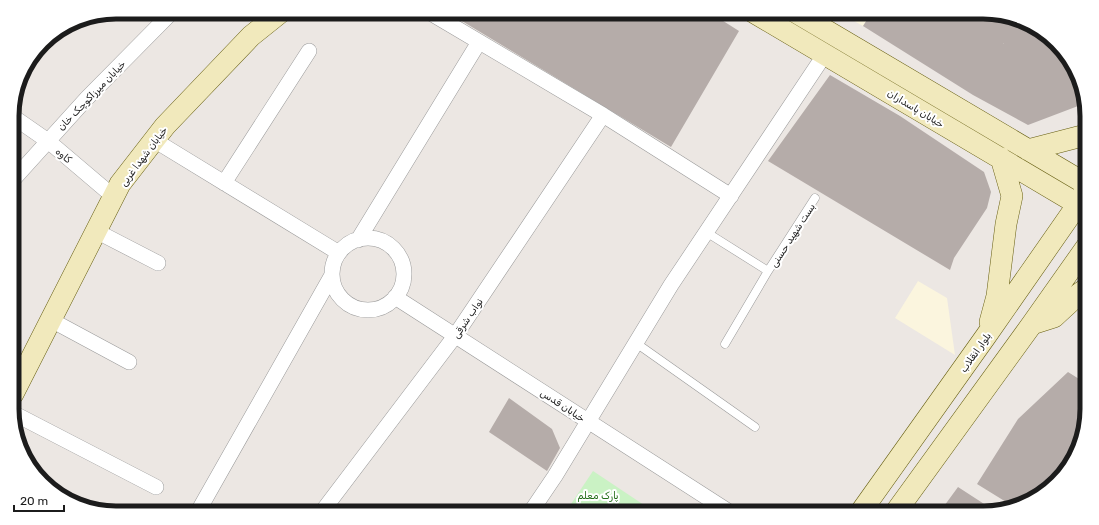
<svg xmlns="http://www.w3.org/2000/svg" width="1099" height="525" font-family="Rubik,Vazirmatn,sans-serif">
<rect width="100%" height="100%" fill="#ece7e3"/>
<!-- education -->
<path fill="#fbf5de" d="M838,12H872L863,26Z
M918,281L947,298L955,355L895,318Z"/>
<!-- park -->
<path fill="#caf2c4" d="M593,471L656,513H565Z"/>
<!-- building -->
<path fill="#b5aca9" d="M447,12H709L739,31L671,147Z
M872,12H983L1017,20L1003,44L1017,20L1029,23L1069,58L1086,103L1028,125L973,95L863,26Z
M830,75L900,116L984,172L991,192L987,208L954,258L950,270L768,161Z
M1068,372L1087,384V409L1076,455L1041,495L1011,505L977,484L1018,419Z
M509,398L552,429L560,448L547,471L489,432Z
M958,487L995,511L989,513H939Z"/>
<g fill="none" stroke-linecap="round" stroke-linejoin="round">
<defs>
<path id="service" d="M706,232L768,271L815,198
M636,343L755,427
M725,344L768,271"/>
<path id="minor" d="M429,12L603,115L731,196
M12,116L48,141L114,197
M154,140L339,253
M12,181L87,98L172,12
M224,183L309,51
M96,231L158,263
M332 274a36 36 0 1 1 72 0a36 36 0 1 1-72 0Z
M358,240L479,42
M395,297L731,513
M51,320L129,362
M13,413L156,487
M207,513L200,508L332,275
M321,513L455,336L603,115
M530,513L555,476L671,285L825,54"/>
<path id="secondary" d="M753,12L1086,209
M795,12L1086,184
M1028,150L1082,136L1086,134
M990,322L997,296L1006,224L1012,196L1001,158
M1032,324L1054,317L1080,293L1087,288
M13,394L120,184L165,126L251,36L281,12
M860,513L986,336L1078,204L1086,189
M895,513L1032,324L1087,246"/>
</defs>
<!-- service casing -->
<use href="#service" stroke="#999" stroke-width="9"/>
<!-- minor casing -->
<use href="#minor" stroke="#999" stroke-width="16"/>
<!-- secondary casing -->
<use href="#secondary" stroke="#665e11" stroke-width="22"/>
<!-- service -->
<use href="#service" stroke="#fff" stroke-width="8"/>
<!-- minor -->
<use href="#minor" stroke="#fff" stroke-width="15"/>
<!-- secondary -->
<use href="#secondary" stroke="#f1e9bc" stroke-width="21"/>
</g>
<g text-anchor="middle" stroke-width="4" stroke-linejoin="round" paint-order="stroke">
<!-- street labels -->
<g font-size="10" fill="#1c1c1c" stroke="#fff">
<text transform="translate(91 95) rotate(-46)" y="4">خیابان میرزاکوچک خان</text>
<text transform="translate(916 108) rotate(31)" y="4">خیابان پاسداران</text>
<text transform="translate(64 155) rotate(40)" y="4">کاوه</text>
<text transform="translate(143 156) rotate(-53)" y="4">خیابان شهدا غربی</text>
<text transform="translate(792 235) rotate(-57)" y="4">بست شهید حسنی</text>
<text transform="translate(467 318) rotate(-56)" y="4">نواب شرقی</text>
<text transform="translate(975 352) rotate(-55)" y="4">بلوار انقلاب</text>
<text transform="translate(563 405) rotate(33)" y="4">خیابان قدس</text>
</g>
<!-- park labels -->
<g font-size="10" fill="#226d18" stroke="#fff">
<text x="598" y="499">پارک معلم</text>
</g>
</g>
<!-- crop -->
<path d="M0 0H1099V525H0ZM116 19H983A97 97 0 0 1 1080 116V409A97 97 0 0 1 983 506H116A97 97 0 0 1 19 409V116A97 97 0 0 1 116 19Z" fill="#fff" fill-rule="evenodd"/>
<path fill="none" stroke="#1c1c1c" stroke-width="5" d="M116 19H983A97 97 0 0 1 1080 116V409A97 97 0 0 1 983 506H116A97 97 0 0 1 19 409V116A97 97 0 0 1 116 19Z"/>
<!-- scale -->
<path d="M14 505v6h50v-6" fill="none" stroke="#1c1c1c" stroke-width="2"/>
<text x="20" y="505" font-size="12" fill="#1c1c1c" stroke="#ffffff" stroke-width="3" paint-order="stroke">20 m</text>
</svg>
